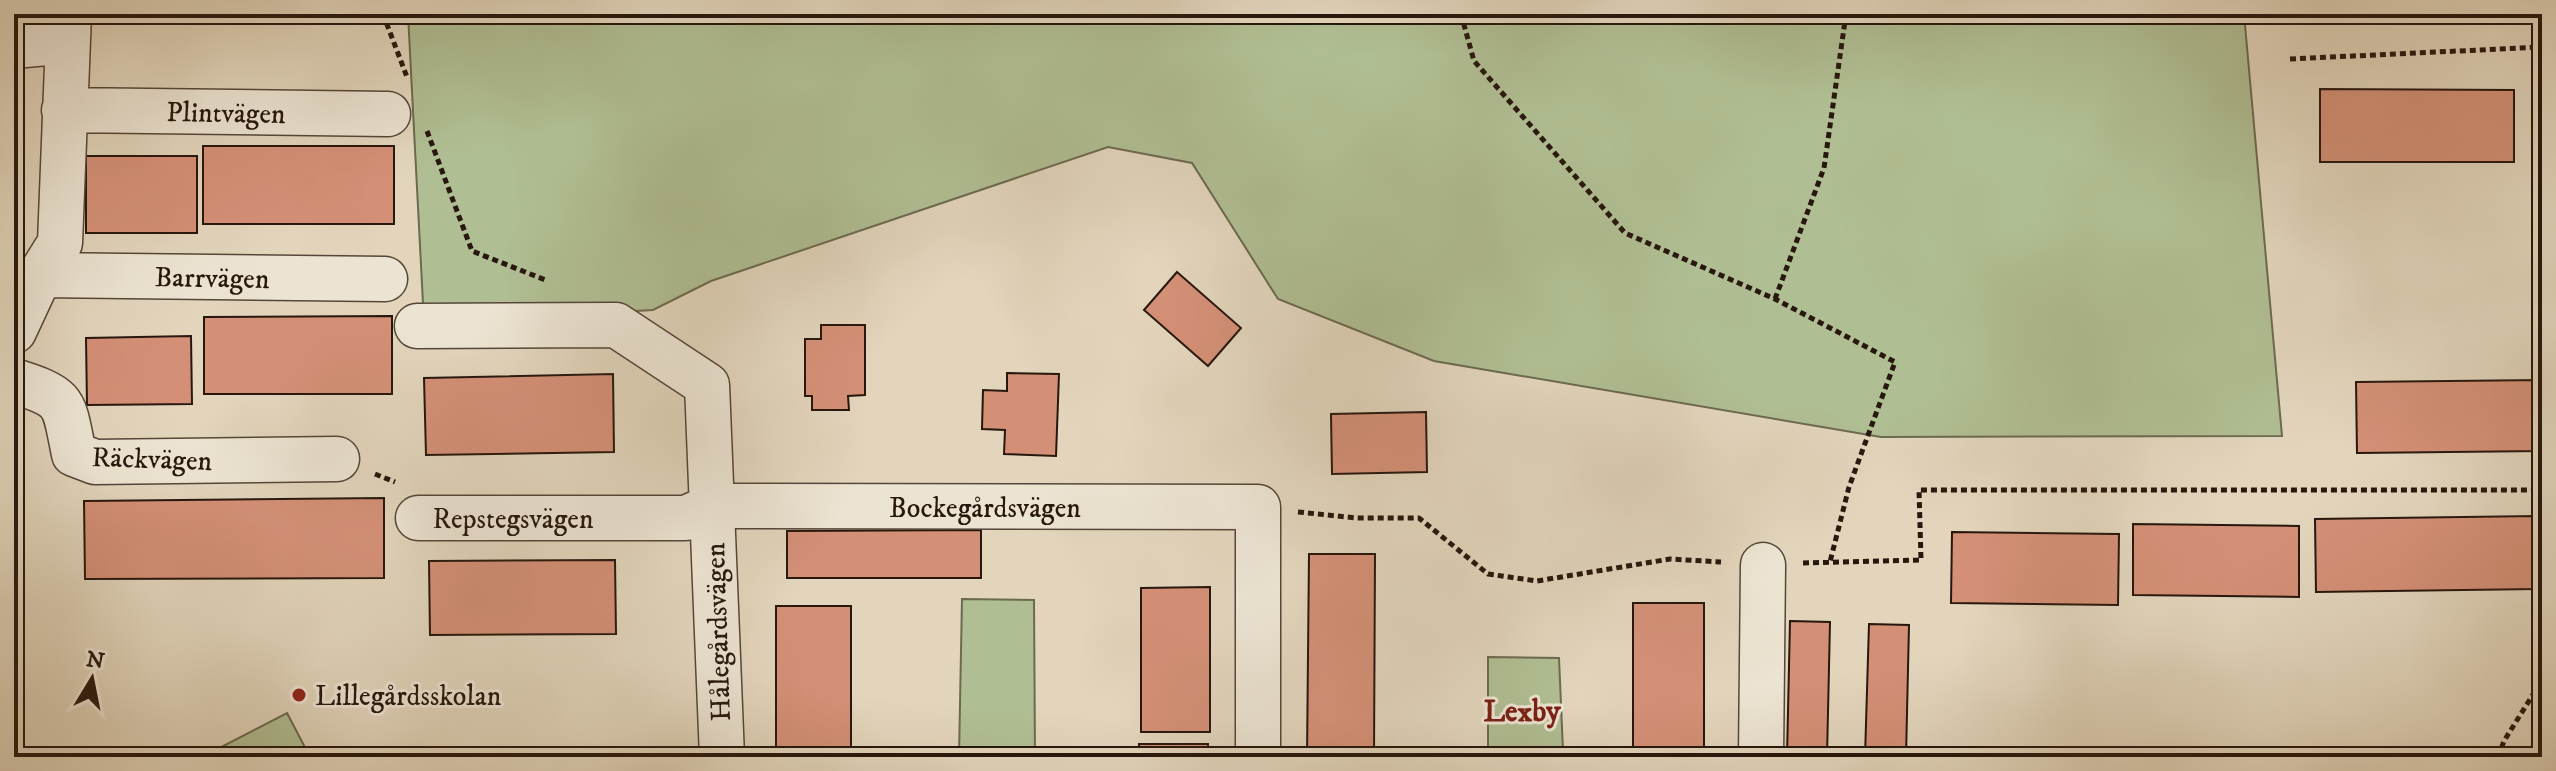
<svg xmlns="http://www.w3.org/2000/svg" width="2556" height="771" font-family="'IM FELL DW Pica',serif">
<rect width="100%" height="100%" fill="#e2d5bc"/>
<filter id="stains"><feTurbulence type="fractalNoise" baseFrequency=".0025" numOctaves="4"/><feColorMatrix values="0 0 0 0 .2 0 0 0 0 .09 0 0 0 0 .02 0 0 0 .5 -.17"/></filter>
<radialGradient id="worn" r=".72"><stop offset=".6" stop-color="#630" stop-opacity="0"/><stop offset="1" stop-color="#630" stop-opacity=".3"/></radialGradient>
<!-- green -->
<path fill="#b0be93" stroke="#6c6a50" stroke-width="2" d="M408,14H2244L2282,436L1881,437L1434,361L1278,299L1192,163L1108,147L711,281L653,310L424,323Z
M962,599L1034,600L1035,757H959Z
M1488,657L1559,658L1563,751L1488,748Z
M287,713L310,757H202Z"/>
<!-- building -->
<path fill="#d49077" stroke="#27170d" stroke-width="2" d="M105,14H332V15L105,16Z
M2273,14H2441V20L2273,21Z
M2320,89L2514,90V162H2320Z
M203,146H394V224H203Z
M86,156H197V233H86Z
M1177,272L1241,328L1208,366L1144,310Z
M392,316V394H204V317Z
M821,325H865V395L848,396L849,410H812V396H805V339H821Z
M191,336L192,404L87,405L86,338Z
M1007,373L1059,374L1056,456L1004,454L1005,430L982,429L983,390L1007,391Z
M613,374L614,452L426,455L424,378Z
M2542,380V451L2357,453L2356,382Z
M1426,412L1427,472L1332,474L1331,414Z
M384,498V578L85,579L84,501Z
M2536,516L2537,589L2316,592L2315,519Z
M2133,524L2299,526V597L2133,595Z
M981,530V578H787V531Z
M1952,532L2119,534L2118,605L1951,603Z
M1309,554H1375L1374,757H1307Z
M615,560L616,634L430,635L429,561Z
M1210,587V732H1141V588Z
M1633,603H1704V757H1633Z
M776,606H851V757H776Z
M1790,621L1830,622L1827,757H1787Z
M1869,624L1909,625L1906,757H1865Z
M1139,744H1208V757H1139Z"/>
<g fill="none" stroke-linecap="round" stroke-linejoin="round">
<defs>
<path id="minor" d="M14,46L68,41
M64,110L388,114
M40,275L385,279
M417,326L616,325L707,385L722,757
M14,331L40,275L60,243L69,14
M14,381C68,398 63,401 74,454L95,462L337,459
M418,518H686L713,506L1258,507V757
M1761,757L1763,565"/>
</defs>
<!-- minor casing -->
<use href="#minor" stroke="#564639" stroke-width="47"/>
<!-- path -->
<path stroke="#27170d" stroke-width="5" stroke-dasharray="6 4" stroke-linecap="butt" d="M383,14L407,77
M1461,14L1474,61L1625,233L1775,299L1895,362L1849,487L1830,562
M2535,47L2542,141
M2290,59L2542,47
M427,131L472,251L548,281
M1775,299L1824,168L1846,14
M375,474L395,482
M1298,512L1357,518H1419L1488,574L1537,581L1670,559L1721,562
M1803,563L1921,560L1919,490H2542
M2498,757L2504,741L2542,680"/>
<!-- minor -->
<use href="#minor" stroke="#ece4d3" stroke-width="44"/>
</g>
<!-- markers -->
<circle fill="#8f2418" stroke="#ece4d3" stroke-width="3" cx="299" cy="695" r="8"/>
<g text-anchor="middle" stroke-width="6" stroke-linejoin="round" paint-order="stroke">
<!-- street labels -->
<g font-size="28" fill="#27170d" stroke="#ece4d3">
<text transform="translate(226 112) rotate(1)" y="10">Plintvägen</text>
<text transform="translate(212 277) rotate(1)" y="10">Barrvägen</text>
<text transform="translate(152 458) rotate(2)" y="10">Räckvägen</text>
<text x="985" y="517">Bockegårdsvägen</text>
<text x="513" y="528">Repstegsvägen</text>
<text transform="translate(717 632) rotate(-92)" y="10">Hålegårdsvägen</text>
</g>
<!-- poi labels -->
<g font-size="28" fill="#27170d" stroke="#ece4d3" text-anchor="start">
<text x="315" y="705">Lillegårdsskolan</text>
</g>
<!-- neighbourhood labels -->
<g font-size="30" font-weight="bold" fill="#7a1f14" stroke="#ece4d3">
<text x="1522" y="721">Lexby</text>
</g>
</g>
<!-- margin -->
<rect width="2556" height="771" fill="none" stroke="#e2d5bc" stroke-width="48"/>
<rect x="16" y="16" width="2524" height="739" fill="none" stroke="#27170d" stroke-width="4"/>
<rect x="24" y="24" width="2508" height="723" fill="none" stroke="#27170d" stroke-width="2"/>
<!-- north arrow -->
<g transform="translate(92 679) rotate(10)" stroke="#ece4d3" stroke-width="6" paint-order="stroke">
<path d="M0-6L14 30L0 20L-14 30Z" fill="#27170d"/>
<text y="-12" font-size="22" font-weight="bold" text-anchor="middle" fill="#27170d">N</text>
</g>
<rect width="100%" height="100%" filter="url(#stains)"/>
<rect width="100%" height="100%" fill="url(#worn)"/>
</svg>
